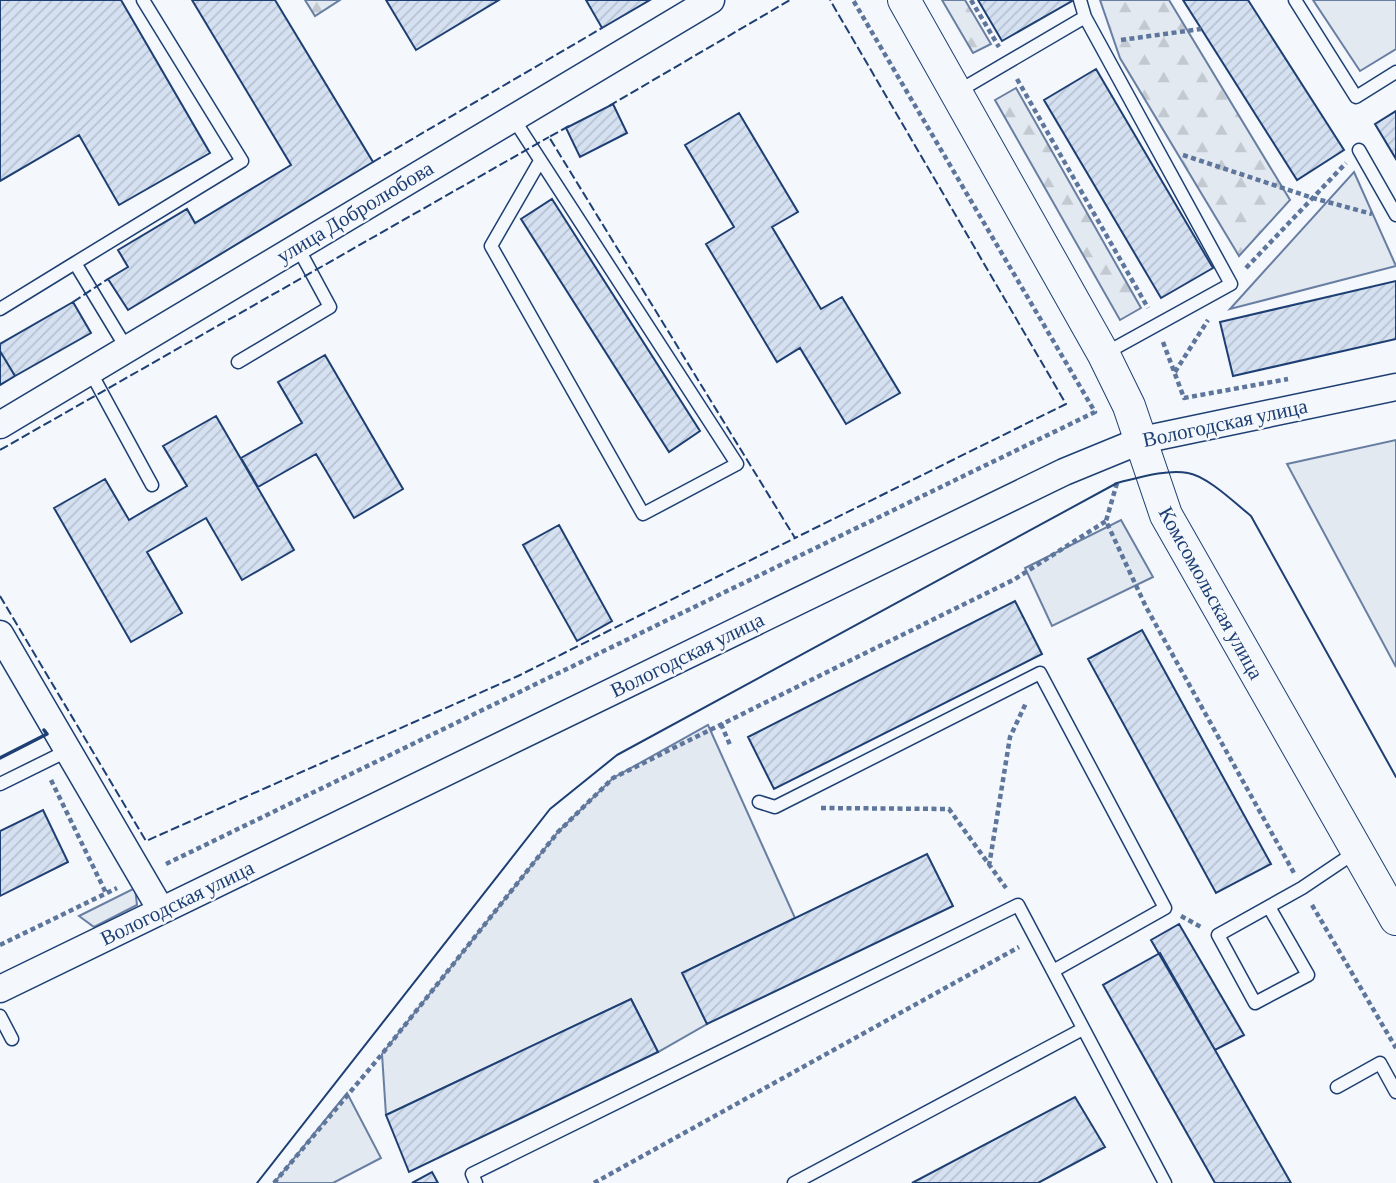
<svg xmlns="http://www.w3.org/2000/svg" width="1396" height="1183" font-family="'Crimson Pro',serif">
<defs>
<pattern id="forest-firs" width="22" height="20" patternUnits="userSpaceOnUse" patternTransform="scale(1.75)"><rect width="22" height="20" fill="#e3e9f0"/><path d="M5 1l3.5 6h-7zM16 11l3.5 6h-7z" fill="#c2c9d1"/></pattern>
<pattern id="building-hatch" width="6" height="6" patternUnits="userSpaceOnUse" patternTransform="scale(1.75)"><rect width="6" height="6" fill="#d5e0f0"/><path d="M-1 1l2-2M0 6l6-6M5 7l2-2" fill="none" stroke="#b6c1d1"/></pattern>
</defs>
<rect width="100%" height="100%" fill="#f4f7fb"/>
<!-- green -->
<path fill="#e3e9f0" stroke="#687fa3" stroke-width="2" d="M1313,0H1396V49L1360,71Z
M1354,172L1396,266L1230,309Z
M1396,440V667L1287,464Z
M1121,520L1153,577L1052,626L1025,568Z
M708,725L795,918L683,973L707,1024L658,1052L631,999L386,1115L382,1054L558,832L613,778Z
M135,888L137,905L94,927L79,916Z
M347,1093L381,1158L333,1183H274Z"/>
<!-- forest -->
<path fill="url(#forest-firs)" stroke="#687fa3" stroke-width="2" d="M305,0H340L315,16Z
M942,0H965L991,44L973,53Z
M1100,0H1169L1290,200L1239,256L1120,58Z
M1016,88L1141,308L1120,320L995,100Z"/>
<!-- building -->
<path fill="url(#building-hatch)" stroke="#1d3f73" stroke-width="2" d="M0,0H121L210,153L119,205L79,135L0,181Z
M192,0H275L373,162L128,310L108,279L128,267L118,250L187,209L195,223L291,165Z
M386,0H499L416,50Z
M586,0H650L602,28Z
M978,0H1071L1072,1L1002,41Z
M1183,0H1248L1344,150L1297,180Z
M1096,69L1213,268L1161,298L1044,100Z
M613,104L627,133L580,157L566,128Z
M1396,111V159L1375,124Z
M739,113L798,212L772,227L821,309L842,297L900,393L846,424L800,348L777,362L706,244L734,227L685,145Z
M552,199L700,431L669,452L521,219Z
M1396,281V339L1233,376L1220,322Z
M73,302L91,333L15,376L0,351V344Z
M0,351L15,376L0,385Z
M325,355L403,489L354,518L316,454L258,487L241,458L302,423L278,382Z
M216,416L294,550L242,580L206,518L147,552L182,613L131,642L54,508L105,479L129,520L187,486L163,446Z
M559,525L612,621L577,641L523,545Z
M1015,601L1042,654L774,789L748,737Z
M1142,630L1271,864L1216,893L1088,659Z
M43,810L68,862L0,896V831Z
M927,854L953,906L707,1024L682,973Z
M1179,924L1244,1035L1215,1050L1151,940Z
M1160,953L1215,1050L1291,1183H1215L1103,985Z
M631,999L658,1052L409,1172L386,1115Z
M1075,1097L1105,1147L1038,1183H912Z
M432,1172L438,1183H412Z"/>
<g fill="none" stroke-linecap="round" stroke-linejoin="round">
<defs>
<path id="service" d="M1080,0L1085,17L1231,284L1104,354
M1295,0L1356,97L1396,72
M957,92L1085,17
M513,118L737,464L643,514L491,246L540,161
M1359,150L1396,215
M0,309L75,263
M127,349L75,263L242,161L143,0
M238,362L330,307L297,246
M90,371L152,485
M0,784L69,750
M759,802L775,807L1040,673L1165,908L1053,971
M1269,907L1308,975L1255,1003L1218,935L1302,888L1357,851
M0,1016L12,1039
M1337,1087L1380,1063L1396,1092
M476,1183L472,1174L1018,905L1165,1183
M794,1183L1081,1030"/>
<path id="minor" d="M0,425L711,0
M0,634L161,910
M0,989L1064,472L1142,440L1396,387"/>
<path id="tertiary" d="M904,0L1104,355L1129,406L1166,515L1396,919"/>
</defs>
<!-- service casing -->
<use href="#service" stroke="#1d3f73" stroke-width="15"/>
<!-- minor casing -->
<use href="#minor" stroke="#1d3f73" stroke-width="29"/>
<!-- tertiary casing -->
<use href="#tertiary" stroke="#1d3f73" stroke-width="34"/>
<!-- path -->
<path stroke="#5e769c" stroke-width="4.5" stroke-dasharray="5 3.5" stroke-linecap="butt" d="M971,0L999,47
M1121,40L1201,29
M1017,79L1148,308
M1183,155L1313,198L1372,214
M1246,268L1346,163
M1163,342L1184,398L1288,379
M1175,372L1208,320
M1117,483L1106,521L1146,607L1294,873
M721,724L730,745
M51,780L106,893
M821,808L949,809L1006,888
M166,864L1095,412L853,0
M989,866L1010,737L1026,703
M1312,905L1396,1048
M1181,916L1201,927
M0,945L117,888
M274,1183L382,1054L558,832L613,778L1015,579L1106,521
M594,1183L1019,947"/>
<!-- service -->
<use href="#service" stroke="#f4f7fb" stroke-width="12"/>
<!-- minor -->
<use href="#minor" stroke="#f4f7fb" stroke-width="26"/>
<!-- tertiary -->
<use href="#tertiary" stroke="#f4f7fb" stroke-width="32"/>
<!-- tram -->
<path stroke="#1d3f73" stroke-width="2" d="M257,1183L550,809L617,755L1117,483C1138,478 1166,469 1188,473C1207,476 1235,503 1251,516L1396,777"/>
<!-- fence -->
<path stroke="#1d3f73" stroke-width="2" stroke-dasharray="9 3.5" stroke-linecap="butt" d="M609,106L790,0
M569,126L549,137L795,538L1066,404L830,0
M373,162L602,28
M73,302L108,279
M0,450L549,137
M0,596L146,841L518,676L795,538
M0,758L47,734L44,731"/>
<!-- wall -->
<path stroke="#1d3f73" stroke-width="3.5" d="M0,758L47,734L44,730"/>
</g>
<g text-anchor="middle" stroke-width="5" stroke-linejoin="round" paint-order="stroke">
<!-- street labels -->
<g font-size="21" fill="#1d3f73" stroke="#f4f7fb">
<text transform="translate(355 212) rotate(-31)" y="7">улица Добролюбова</text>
<text transform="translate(1225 423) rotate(-12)" y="7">Вологодская улица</text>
<text transform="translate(1211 593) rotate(61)" y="7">Комсомольская улица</text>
<text transform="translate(687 655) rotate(-26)" y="7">Вологодская улица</text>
<text transform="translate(177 903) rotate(-26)" y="7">Вологодская улица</text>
</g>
</g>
</svg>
